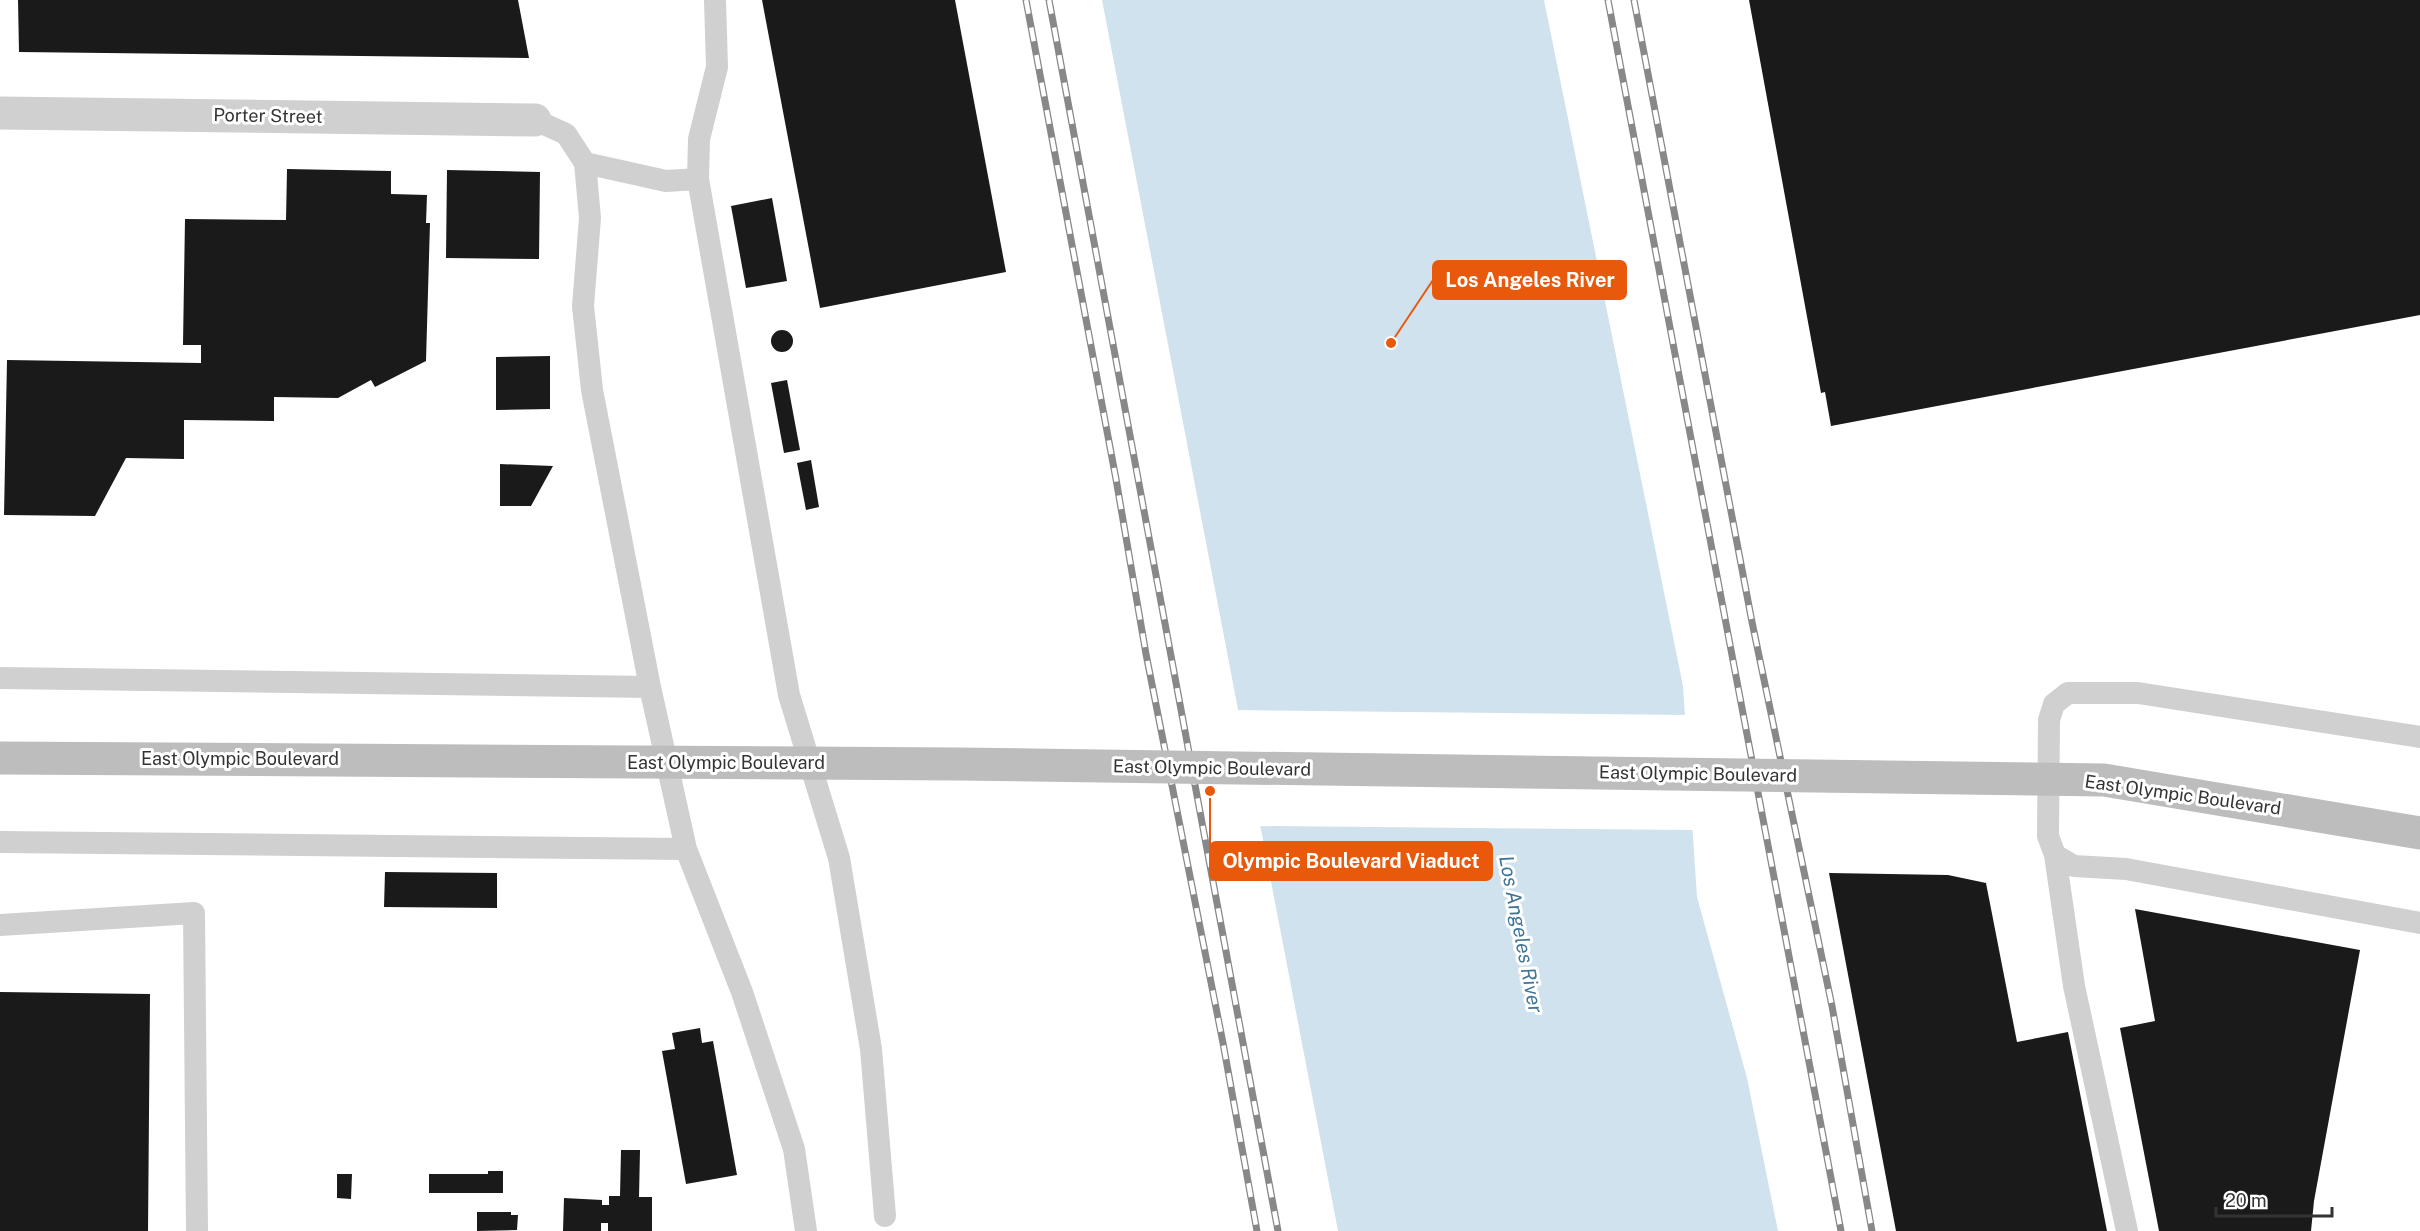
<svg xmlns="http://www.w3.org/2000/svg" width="2420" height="1231" font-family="'Public Sans',sans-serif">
<rect width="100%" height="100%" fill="#fff"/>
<!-- water -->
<path fill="#cfe2ee" d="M1102,0H1544L1683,686L1697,897L1747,1078L1778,1231H1338Z"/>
<!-- pier -->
<path fill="#fff" d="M1235,710L1688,715L1695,830L1258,826Z"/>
<!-- building -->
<path fill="#1a1a1a" d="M18,0H518L529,58L19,52Z
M762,0H955L1006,272L820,308Z
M1749,0H2420V315L1831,426L1825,392L1821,393Z
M287,169L391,171V194L427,195L426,223H430L426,361L375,387L371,380L338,398L274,397V421L184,420V459L126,458L95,516L4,515L7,360L201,363V345H183L185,219L286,220Z
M447,170L540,172L539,259L446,258Z
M772,198L787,281L746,288L731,206Z
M771 341a11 11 0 1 1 22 0a11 11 0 1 1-22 0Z
M550,356V409L496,410V357Z
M787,380L800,450L784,453L771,383Z
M811,460L819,507L806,510L797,463Z
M500,464L553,466L531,506H500Z
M385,872L497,873V908L384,907Z
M1829,873L1948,875L1986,883L2017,1042L2068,1032L2107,1231H1896Z
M2135,909L2360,950L2314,1201L2311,1231H2159L2120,1028L2155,1021Z
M0,992L150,994L148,1231H0Z
M700,1028L702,1043L713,1041L737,1175L686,1184L662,1051L675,1049L672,1033Z
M621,1150H640L639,1197H652V1231H608V1223H601V1231H563L564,1198L602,1200V1205H609V1196H620Z
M488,1171H503V1193H429V1174H488Z
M337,1174H352L351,1199L337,1198Z
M477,1212H511V1215H518L517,1230L477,1231Z"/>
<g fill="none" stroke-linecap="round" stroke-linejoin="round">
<!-- lane -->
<path stroke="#d0d0d0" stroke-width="22" d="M715,0L717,67L699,139L698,179L789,695L839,858L871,1049L885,1216
M535,120L566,134L585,163L590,218L583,306L592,390L650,687L686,849L742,992L794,1149L806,1231
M585,163L666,181L698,179
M0,678L650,687
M2420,737L2138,693H2068L2054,704L2049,720L2048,836L2055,855L2074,866L2126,869L2420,923
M0,842L686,849
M2055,855L2074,986L2127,1231
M0,925L194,913L197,1231"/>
<!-- street -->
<path stroke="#d0d0d0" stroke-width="33" d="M0,113L535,120"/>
<defs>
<path id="rail" d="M1026,0L1116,479L1146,654L1223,1043L1257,1231
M1049,0L1278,1231
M1608,0L1841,1231
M1634,0L1752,622L1832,1006L1872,1231"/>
</defs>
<!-- rail casing -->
<use href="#rail" stroke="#888" stroke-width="7"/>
<!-- rail -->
<use href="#rail" stroke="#fff" stroke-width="4.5" stroke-dasharray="14" stroke-linecap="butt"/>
<!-- secondary-bridge -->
<path stroke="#bdbdbd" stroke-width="33" d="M0,758L958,764L2104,780L2420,833"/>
</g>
<g text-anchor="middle" stroke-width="6" stroke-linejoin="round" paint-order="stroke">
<!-- street labels -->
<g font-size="18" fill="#333" stroke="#fff">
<text transform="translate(268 116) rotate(1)" y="6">Porter Street</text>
<text x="240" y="765">East Olympic Boulevard</text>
<text x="726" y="769">East Olympic Boulevard</text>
<text transform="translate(1212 768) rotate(1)" y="6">East Olympic Boulevard</text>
<text transform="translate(1698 774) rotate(1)" y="6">East Olympic Boulevard</text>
<text transform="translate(2183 795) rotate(8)" y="6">East Olympic Boulevard</text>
</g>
<!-- water labels -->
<g font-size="20" font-style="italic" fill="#3f7597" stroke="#fff">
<text transform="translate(1521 934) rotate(79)" y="7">Los Angeles River</text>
</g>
</g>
<!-- callouts -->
<path fill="none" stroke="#e8590c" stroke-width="2" d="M1391 343L1433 280M1210 791L1210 861"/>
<g fill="#e8590c" stroke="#fff" stroke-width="2">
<circle cx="1391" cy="343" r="6"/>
<circle cx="1210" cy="791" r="6"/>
</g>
<g fill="#e8590c" stroke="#e8590c" stroke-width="2">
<rect x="1433" y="261" width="193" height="38" rx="6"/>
<rect x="1210" y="842" width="282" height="38" rx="6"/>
</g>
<g font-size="20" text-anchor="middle" font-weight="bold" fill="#fff">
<text x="1530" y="287">Los Angeles River</text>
<text x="1351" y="868">Olympic Boulevard Viaduct</text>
</g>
<!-- scale -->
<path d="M2216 1207v9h116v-9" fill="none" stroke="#333333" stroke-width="3"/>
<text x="2225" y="1207" font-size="18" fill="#333333" stroke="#ffffff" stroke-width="4.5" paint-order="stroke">20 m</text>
</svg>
